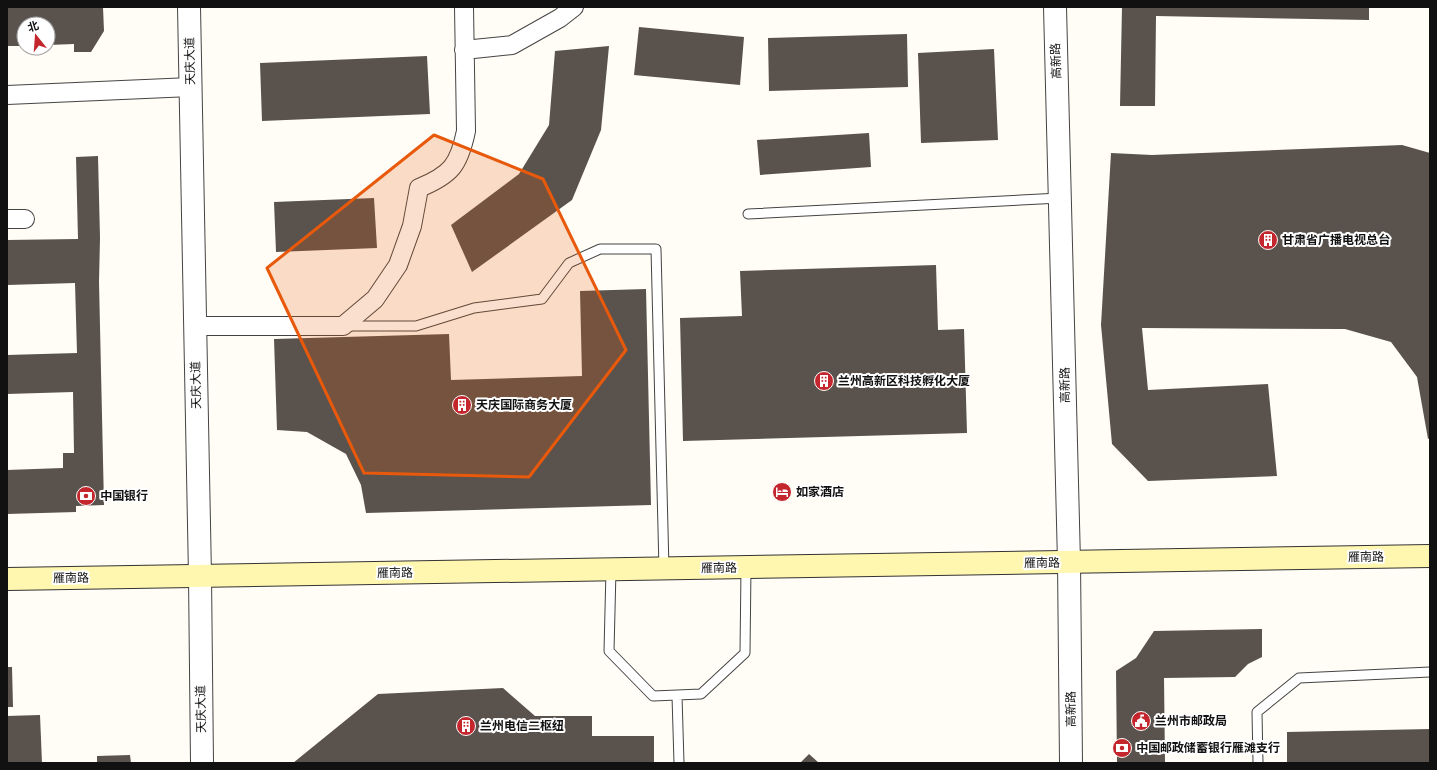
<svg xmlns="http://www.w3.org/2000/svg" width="1437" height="770" font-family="Merriweather,'Noto Sans SC',serif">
<rect width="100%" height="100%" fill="#fffdf5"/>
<!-- building -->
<path fill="#5a524d" d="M7,7H103L104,31L91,52H74V44L48,45V24H24V46H7Z
M1122,7H1369V20L1156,16L1155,106H1120Z
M639,27L744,37L740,85L634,75Z
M907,34L908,87L769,91L768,38Z
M609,46L601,130L572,200L472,272L451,225L519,174L549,125L555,51Z
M994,49L998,140L921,143L918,53Z
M427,56L430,114L262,121L260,63Z
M869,133L871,167L760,175L757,140Z
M1402,145L1430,153V438L1428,439L1417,377L1391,342L1345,329L1142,328L1148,390L1268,384L1277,476L1148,481L1112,444L1101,325L1111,153L1152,155Z
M98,156L100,238L99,282L104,505L76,506V512L7,514V470L63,468V453H74L73,392L7,394V355L77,353L75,283L7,285V240L78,239L76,157Z
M374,198L377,248L276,252L274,202Z
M936,265L938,330L964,329L967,433L683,441L680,318L742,316L740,271Z
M646,289L651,505L366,513L361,485L346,454L307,432L277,430L274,339L449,334L451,380L582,376L580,291Z
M1262,629V657L1248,664L1235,677L1164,678L1165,763H1117L1116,671L1136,658L1154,631Z
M7,667H12L13,707H7Z
M503,688L535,716H592V736H654V763H293L378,694Z
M40,715L42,763H7V716Z
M1430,729V763H1287V732Z
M809,754L819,763H800Z
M130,755L131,763H97V756Z"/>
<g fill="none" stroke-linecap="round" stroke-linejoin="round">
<defs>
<path id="service" d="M748,214L1060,198
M345,326H416L474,308L542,299L569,263L600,249H656L664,569
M611,570L609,651L653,696L701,694L745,653L746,568
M677,696L679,763
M1258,763L1257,712L1299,678L1430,672"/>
<path id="minor" d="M464,50L512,45L560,18L574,7
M7,95L191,87
M7,219H25
M195,326H343L375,299L398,265L412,226L419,188C451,175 459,165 466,131L464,7"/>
<path id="tertiary" d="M189,7L200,576L202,763
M1055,7L1069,562L1071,763"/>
<path id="secondary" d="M7,579L1430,556"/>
</defs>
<!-- service casing -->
<use href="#service" stroke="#444" stroke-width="11"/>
<!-- minor casing -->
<use href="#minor" stroke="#444" stroke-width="20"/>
<!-- tertiary casing -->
<use href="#tertiary" stroke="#444" stroke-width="24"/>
<!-- secondary casing -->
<use href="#secondary" stroke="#333" stroke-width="24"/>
<!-- service -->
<use href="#service" stroke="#fff" stroke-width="9"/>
<!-- minor -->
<use href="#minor" stroke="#fff" stroke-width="18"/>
<!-- tertiary -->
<use href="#tertiary" stroke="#fff" stroke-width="22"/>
<!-- secondary -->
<use href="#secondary" stroke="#fff6b0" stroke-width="22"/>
</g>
<!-- marked area -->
<path fill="#e8590c" fill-opacity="0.2" stroke="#e8590c" stroke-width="3" stroke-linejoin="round" d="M434,135L543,179L626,350L529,477L364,473L267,268Z"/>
<!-- icons -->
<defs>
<symbol id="building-disc" viewBox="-11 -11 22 22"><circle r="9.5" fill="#c4262e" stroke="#fff"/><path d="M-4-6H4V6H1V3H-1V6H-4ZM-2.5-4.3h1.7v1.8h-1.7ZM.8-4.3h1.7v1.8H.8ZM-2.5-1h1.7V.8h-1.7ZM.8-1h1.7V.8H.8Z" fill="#fff"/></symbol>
<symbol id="hotel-disc" viewBox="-11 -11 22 22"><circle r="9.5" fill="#c4262e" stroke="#fff"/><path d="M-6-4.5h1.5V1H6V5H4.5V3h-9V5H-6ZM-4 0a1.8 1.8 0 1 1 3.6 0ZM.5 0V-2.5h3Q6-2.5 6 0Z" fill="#fff"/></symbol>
<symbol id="bank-disc" viewBox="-11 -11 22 22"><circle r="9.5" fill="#c4262e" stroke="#fff"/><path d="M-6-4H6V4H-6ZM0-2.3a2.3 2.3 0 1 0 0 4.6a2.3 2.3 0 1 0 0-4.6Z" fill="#fff"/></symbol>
<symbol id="civic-disc" viewBox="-11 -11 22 22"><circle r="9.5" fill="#c4262e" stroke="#fff"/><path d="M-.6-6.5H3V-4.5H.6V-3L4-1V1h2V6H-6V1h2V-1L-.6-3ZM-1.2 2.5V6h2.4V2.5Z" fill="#fff"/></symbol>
</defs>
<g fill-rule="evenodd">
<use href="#building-disc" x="1257" y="229" width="22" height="22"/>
<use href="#building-disc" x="813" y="370" width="22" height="22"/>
<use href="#building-disc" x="451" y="394" width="22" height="22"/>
<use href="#hotel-disc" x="771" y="481" width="22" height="22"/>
<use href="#bank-disc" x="75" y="485" width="22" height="22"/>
<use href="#civic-disc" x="1130" y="710" width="22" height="22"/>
<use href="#building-disc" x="455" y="715" width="22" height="22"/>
<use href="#bank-disc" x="1111" y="737" width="22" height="22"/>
</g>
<g text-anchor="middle" stroke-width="4" stroke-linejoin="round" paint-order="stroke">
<!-- street labels -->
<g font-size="12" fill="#111" stroke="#fff">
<text transform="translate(190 61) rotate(-91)" y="4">天庆大道</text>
<text transform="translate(1056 61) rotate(-92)" y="4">高新路</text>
<text transform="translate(196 385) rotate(-91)" y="4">天庆大道</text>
<text transform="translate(1065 385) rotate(-91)" y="4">高新路</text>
<text transform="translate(1366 557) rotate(-1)" y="4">雁南路</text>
<text transform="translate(1042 563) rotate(-1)" y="4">雁南路</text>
<text transform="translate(719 568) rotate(-1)" y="4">雁南路</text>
<text transform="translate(395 573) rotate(-1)" y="4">雁南路</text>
<text transform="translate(71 578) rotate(-1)" y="4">雁南路</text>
<text transform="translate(201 709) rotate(-91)" y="4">天庆大道</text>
<text transform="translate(1071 709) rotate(-91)" y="4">高新路</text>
</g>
<!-- poi labels -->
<g font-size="12" font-weight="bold" fill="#111" stroke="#fff" text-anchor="start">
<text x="1282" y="244">甘肃省广播电视总台</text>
<text x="838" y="385">兰州高新区科技孵化大厦</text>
<text x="476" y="409">天庆国际商务大厦</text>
<text x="796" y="496">如家酒店</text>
<text x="100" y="500">中国银行</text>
<text x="1155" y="725">兰州市邮政局</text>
<text x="480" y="730">兰州电信二枢纽</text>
<text x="1136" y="752">中国邮政储蓄银行雁滩支行</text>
</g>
</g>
<!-- border -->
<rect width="1437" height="770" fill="none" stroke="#111111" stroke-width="16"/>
<!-- north arrow -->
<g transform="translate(36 36) rotate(343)"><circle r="19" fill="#ffffff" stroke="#a0a0a0"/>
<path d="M0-3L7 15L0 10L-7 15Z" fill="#c4262e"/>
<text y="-6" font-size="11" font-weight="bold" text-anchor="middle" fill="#111111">北</text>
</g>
</svg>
